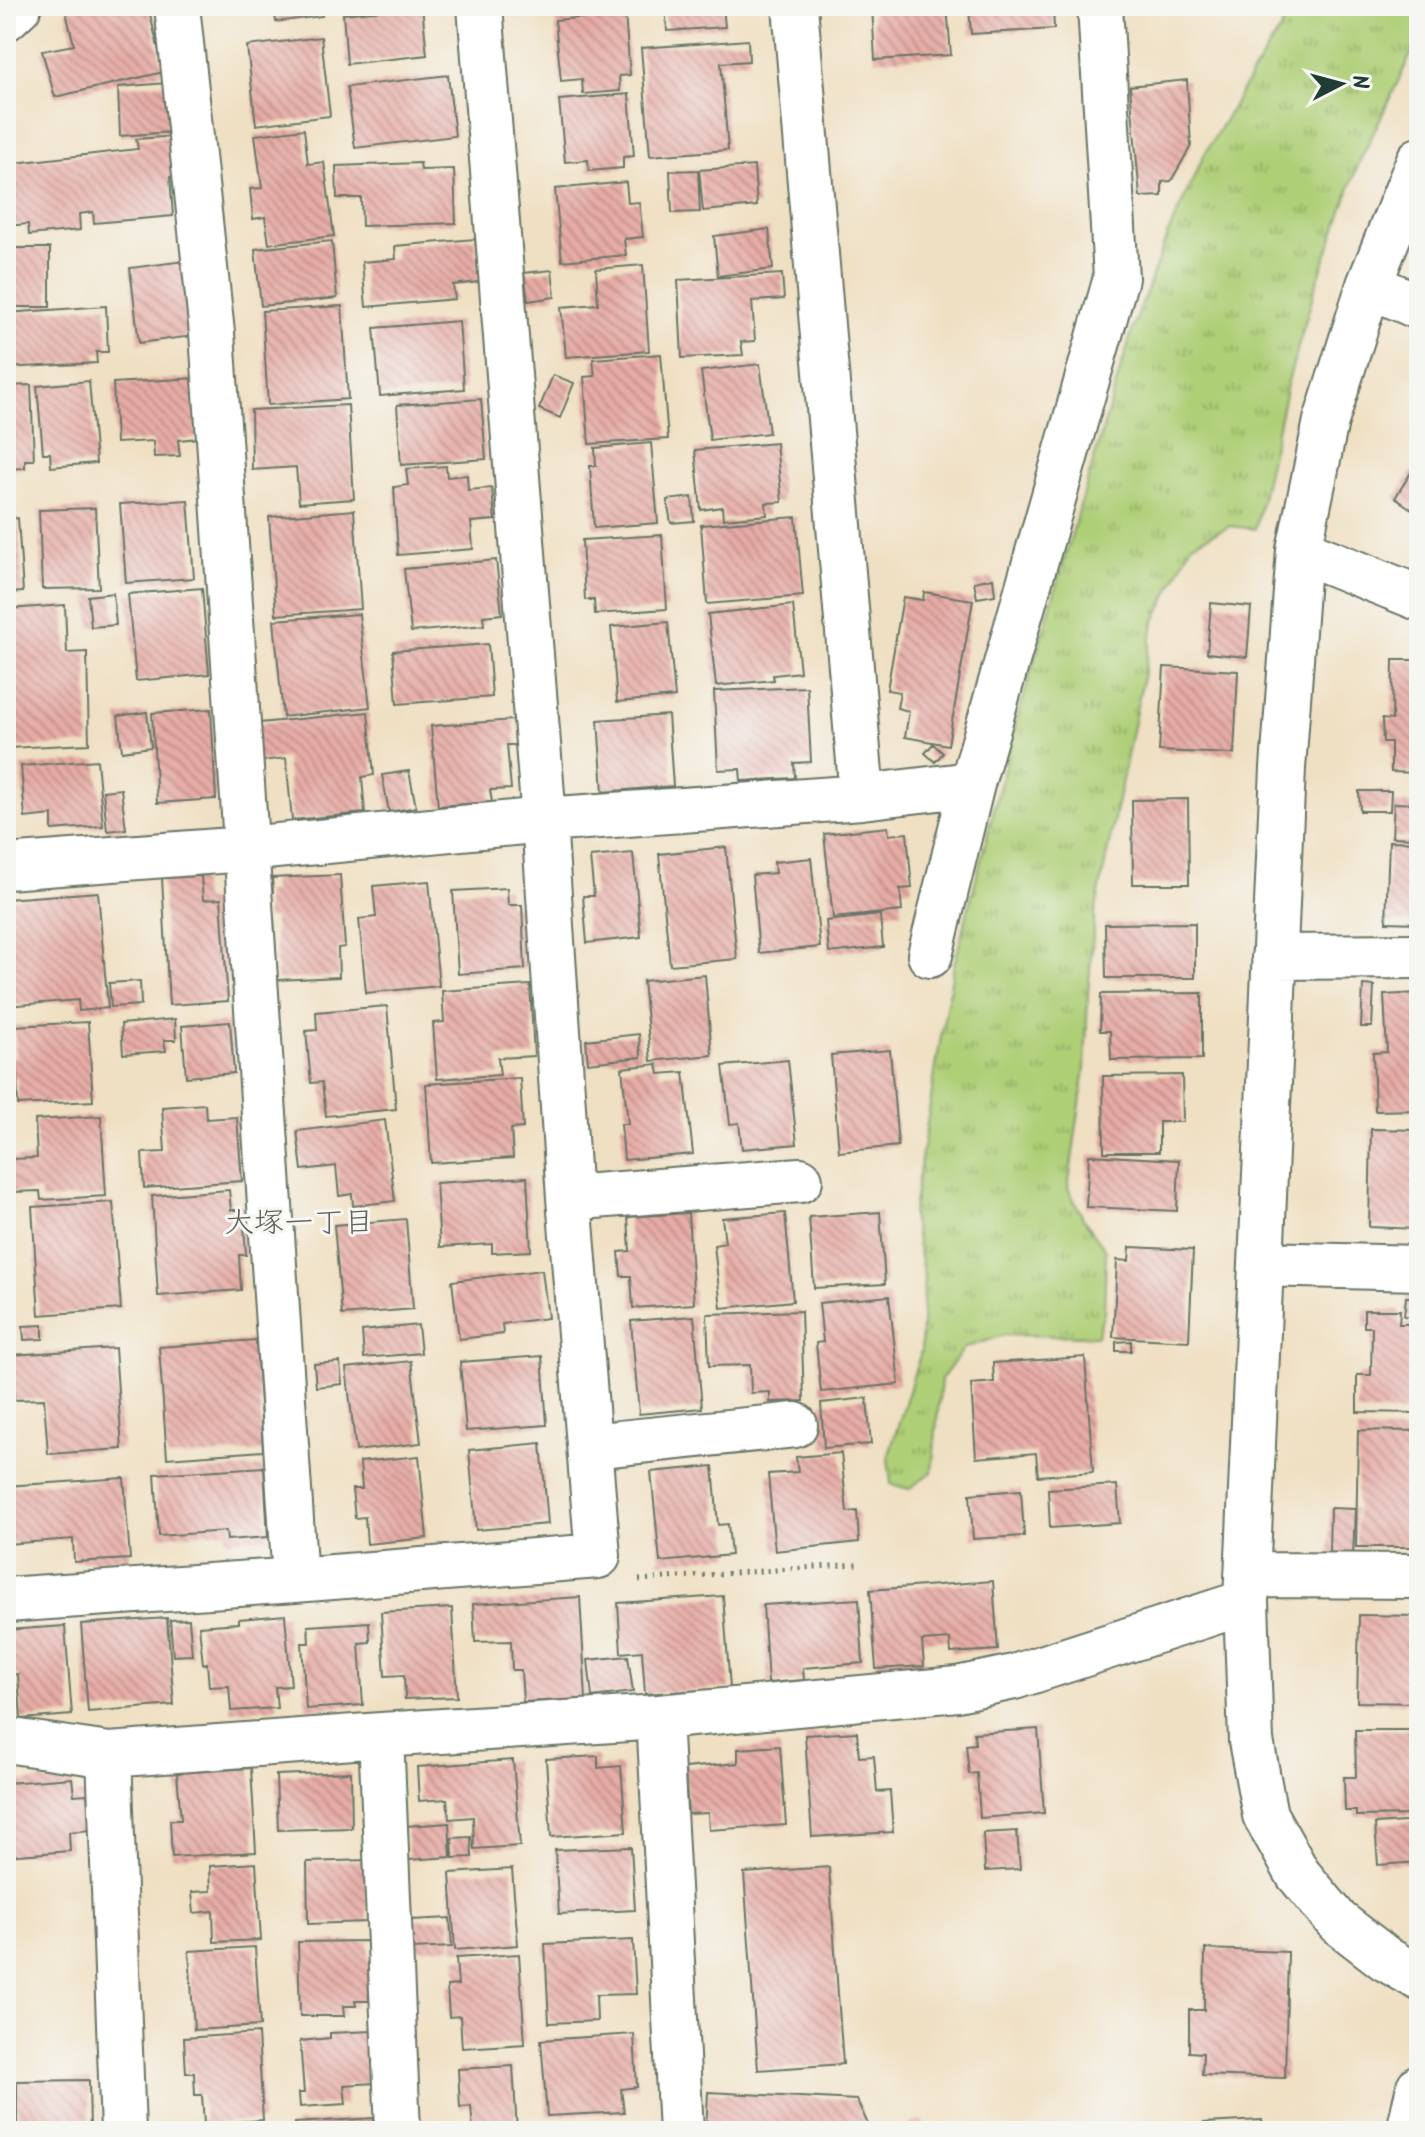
<svg xmlns="http://www.w3.org/2000/svg" width="1425" height="2137" font-family="Kalam,'Klee One',sans-serif">
<defs>
<pattern id="grass-tufts" width="24" height="20" patternUnits="userSpaceOnUse" patternTransform="scale(2)"><rect width="24" height="20" fill="#afcf77"/><path d="M3 7l-1-3M5 7V3M7 7l1-3M15 17l-1-3M17 17v-4M19 17l1-3" fill="none" stroke="#8ea962"/></pattern>
<pattern id="building-back-hatch" width="6" height="6" patternUnits="userSpaceOnUse" patternTransform="scale(2)"><rect width="6" height="6" fill="#e7aca6"/><path d="M-1 5l2 2M0 0l6 6M5-1l2 2" fill="none" stroke="#bb8d88"/></pattern>
</defs>
<rect width="100%" height="100%" fill="#f6f6f2"/>
<filter id="ink" filterUnits="userSpaceOnUse"><feTurbulence type="fractalNoise" baseFrequency=".0125" numOctaves="2"/><feDisplacementMap in="SourceGraphic" scale="16" xChannelSelector="R" yChannelSelector="G"/><feConvolveMatrix kernelMatrix="1 2 1 2 8 2 1 2 1" color-interpolation-filters="sRGB"/></filter>
<filter id="wash" filterUnits="userSpaceOnUse"><feTurbulence type="fractalNoise" baseFrequency=".006" numOctaves="4" result="noise"/><feDisplacementMap in="SourceGraphic" scale="32" xChannelSelector="R" yChannelSelector="G"/><feGaussianBlur stdDeviation="1.8" result="paint"/><feColorMatrix in="noise" values="0 0 0 0 0 0 0 0 0 0 0 0 0 0 0 0 0 1.4 0 .05"/><feComposite in="paint" operator="in"/></filter>
<g filter="url(#wash)">
<rect width="100%" height="100%" fill="#f0e0c3"/>
<!-- grass -->
<path fill="url(#grass-tufts)" stroke="#678656" stroke-width="2" d="M1295,6H1419V31L1412,52L1358,165L1317,282L1288,381L1255,529L1230,526L1192,544L1154,623L1095,913L1088,993L1085,1069L1068,1188L1084,1220L1106,1250L1104,1312L1097,1336L1004,1335L964,1348L941,1380L932,1472L909,1489L891,1484L888,1458L921,1351L924,1276L912,1216L942,1030L954,965L1017,719L1132,331L1167,236L1203,157L1250,77Z"/>
<g id="blocks">
<!-- building -->
<path fill="url(#building-back-hatch)" d="M81,6H148L164,72L55,97L42,51L74,45L66,12Z
M274,6H321L322,16L276,22Z
M422,6L427,55L347,64L343,14Z
M665,6H723L725,27L667,31Z
M872,6H947L951,55L875,60Z
M969,6H1053L1054,29L971,34Z
M625,14L630,75L619,76L620,91L583,94L582,79L561,81L555,20Z
M321,37L330,116L256,125L247,46Z
M748,40L749,61L721,63L728,150L650,156L641,48Z
M448,75L455,136L355,148L347,87Z
M1187,80L1191,146L1171,181L1162,182V196L1140,197L1130,86Z
M167,83L171,132L120,136L118,87Z
M629,94L634,156L623,157V168L589,171L588,160L565,162L559,100Z
M304,129L308,164L324,162L334,236L269,244L265,217L253,219L250,189L262,188L255,135Z
M178,136L181,174L170,177L173,216L94,223L93,212L79,214L80,230L29,235L28,224L6,226V164L138,149L136,139Z
M420,163L421,170L454,169L456,223L362,226L361,198H337L336,166Z
M754,166L757,206L703,211L699,170Z
M698,170L700,212L672,213L670,171Z
M626,182L628,203L639,202L643,237L624,239L626,255L562,261L555,189Z
M769,229L773,269L718,276L714,236Z
M475,239L479,282L453,285L455,299L366,307L362,262L396,259L395,246Z
M332,241L337,298L261,306L255,249Z
M6,248H50V307H6Z
M184,261L193,336L139,343L130,268Z
M643,265L649,351L566,357L561,307L598,304L596,269Z
M552,270L555,297L528,301L524,273Z
M782,274L784,299L752,301L755,341L741,342L743,355L682,358L678,280Z
M106,306L108,352H96L97,363L6,368V313Z
M342,306L348,399L268,405L262,311Z
M459,321L464,389L380,396L374,328Z
M661,354L668,439L589,444L584,377L595,376L593,359Z
M760,364L769,433L710,440L701,371Z
M553,375L574,383L560,418L539,409Z
M197,378L199,438L178,440L180,456L154,457L153,441L116,443L113,383Z
M89,381L96,463L51,467L50,453H43L37,386Z
M31,385L34,460H25V468L6,469V386Z
M481,399L486,459L401,465L397,405Z
M348,405L354,499L299,503L296,467L252,470L251,410Z
M651,443L658,523L594,528L590,466H596L595,448Z
M776,443L782,502L766,503L767,515L723,519L722,507L701,510L695,450Z
M446,466L447,477L467,475L468,490L492,488L495,520L471,522L473,549L398,555L394,487L408,485L406,469Z
M1412,471L1419,476V508L1416,512L1395,498Z
M692,497L694,521L671,523L667,500Z
M188,500L194,578L126,583L120,504Z
M95,508L99,588L42,589L39,510Z
M6,510H9V519L18,518L23,592L6,593Z
M354,510L361,609L276,615L269,517Z
M796,517L803,596L707,604L701,525Z
M662,535L667,609L595,614L594,600H585L582,540Z
M496,560L502,614L483,616L484,625L411,632L404,569Z
M993,578L995,595L977,598L974,582Z
M202,588L209,674L136,681L128,594Z
M924,592L973,600L948,745L905,737L909,711L897,708L900,692L887,690L903,597L923,600Z
M113,593L116,625L91,627L88,596Z
M1211,603L1251,607L1247,657L1207,653Z
M65,605L67,653L87,652L89,744L8,748L6,684L13,683L8,609Z
M793,605L800,672L773,675L774,680L716,686L708,614Z
M359,614L370,707L283,717L274,620Z
M668,622L675,697L617,702L611,627Z
M488,644L492,697L397,704L393,651Z
M1393,660H1419V773L1391,772V742H1383L1382,719L1392,720Z
M1164,667L1238,671L1234,754L1159,751Z
M807,687L811,762L794,763L795,778L741,781L740,769L718,770L714,691Z
M211,709L216,799L157,803L152,713Z
M147,712L151,747L122,751L118,716Z
M368,712L374,775L362,777L365,813L292,820L286,758L253,762L250,724Z
M668,715L673,786L603,792L598,720Z
M514,720L516,745H507L511,789L490,790L492,802L438,806L431,726Z
M933,744L943,753L935,762L925,753Z
M97,760L103,826L52,830V815L25,818L21,766Z
M409,771L416,807L389,812L382,775Z
M121,789L126,829L107,831L103,791Z
M1359,791H1391L1390,811H1360Z
M1188,799L1189,884H1133L1132,800Z
M1394,803L1419,804V838L1392,837Z
M888,827L889,835L907,833L912,888L900,889L902,911L833,918L824,834Z
M1389,841L1419,842V923L1386,922Z
M726,847L737,959L670,965L659,854Z
M633,853L641,937L587,943L583,896H594L590,857Z
M811,858L820,947L759,953L752,875L775,873L774,862Z
M340,875L345,947L338,948L339,977L277,980L274,918H266L265,892H273L272,878Z
M201,876L203,900L221,899L228,1001L169,1005L162,878Z
M429,881L439,986L366,993L359,919L376,917L373,886Z
M507,888L508,905H522L525,969L458,974L453,891Z
M98,892L108,1008L79,1011L78,1000L6,1006V899Z
M880,915L883,947L829,953L826,921Z
M1195,923V978H1106L1105,924Z
M705,975L712,1055L651,1061L643,981Z
M140,981L141,1005L111,1007L109,983Z
M530,985L534,1056L498,1058L500,1075L437,1079L433,1023L444,1022L442,991Z
M1363,985L1374,986L1372,1027H1361Z
M1202,993V1059L1111,1060L1110,1031H1100L1101,994Z
M1419,993V1110L1375,1111L1373,1053L1387,1052L1384,995Z
M387,1006L396,1109L326,1116L322,1082L311,1083L306,1031L317,1030L316,1012Z
M175,1019L176,1040H164L166,1051L123,1054L121,1024Z
M88,1022L93,1101L18,1105L17,1078L7,1079L6,1064V1058L16,1057L14,1026Z
M230,1022L234,1073L186,1077L182,1026Z
M639,1034L641,1057L588,1063L586,1040Z
M890,1050L898,1146L839,1152L831,1055Z
M788,1060L797,1144L742,1149L739,1123L730,1124L723,1066Z
M657,1064L659,1074L684,1072L693,1154L624,1160L621,1124H628L622,1068Z
M1182,1075L1183,1122H1159V1152H1104L1103,1076Z
M520,1078L523,1128L511,1129L513,1158L431,1163L426,1084Z
M205,1104L206,1119L237,1117L242,1181L144,1188L142,1153L165,1152L162,1107Z
M101,1116L106,1196L41,1200L40,1191L11,1192L9,1159L37,1158L35,1120Z
M385,1120L395,1201L353,1206L352,1194L339,1196L336,1166L302,1170L297,1131Z
M1371,1129L1419,1130V1229L1369,1227Z
M1089,1155L1179,1160L1177,1211L1086,1207Z
M527,1177L531,1251L492,1253V1244L440,1247L436,1183Z
M229,1190L231,1210H243L246,1255H239L241,1290L158,1296L152,1196Z
M113,1202L121,1309L39,1315L32,1207Z
M880,1212L885,1284L814,1288L809,1217Z
M688,1213L694,1304L633,1308L631,1276H621L619,1252L630,1251L628,1217Z
M785,1213L793,1301L721,1308L714,1245L725,1243L722,1218Z
M406,1219L413,1309L342,1315L334,1225Z
M1130,1247L1193,1250L1189,1341L1113,1337L1117,1260L1129,1261Z
M542,1270L548,1318L502,1324L503,1334L459,1339L452,1281Z
M889,1296L899,1384L821,1392L816,1343L823,1342L819,1303Z
M1406,1297H1419V1317L1404,1316Z
M1364,1310H1400L1399,1324H1419V1413L1357,1412V1375H1371L1372,1327H1364Z
M801,1311L804,1401L770,1402V1392L751,1393L750,1365L709,1366L707,1314Z
M694,1316L702,1408L639,1414L631,1321Z
M43,1325V1339L24,1340L23,1326Z
M418,1325L421,1353L364,1358L362,1331Z
M256,1340L263,1451L167,1458L159,1347Z
M1131,1341V1351H1116V1342Z
M115,1348L122,1449L48,1454L44,1399L14,1400L12,1355Z
M542,1356L547,1425L466,1431L460,1362Z
M1085,1357L1093,1472L1038,1476L1036,1453L976,1458L971,1384L994,1382L993,1363Z
M411,1361L421,1443L356,1451L346,1368Z
M340,1362L342,1384L316,1387L314,1364Z
M867,1398L871,1444L824,1448L821,1403Z
M1358,1430L1419,1431V1547H1356Z
M541,1443L548,1524L476,1530L469,1450Z
M841,1453L847,1512L857,1511L859,1542L775,1551L768,1474L798,1472L796,1457Z
M419,1456L427,1538L367,1544L365,1517L355,1518L352,1489H362L360,1462Z
M713,1466L718,1525L728,1524L731,1555L660,1562L651,1472Z
M264,1467L268,1537L227,1540L226,1531L159,1536L155,1474Z
M124,1478L130,1559L74,1562L73,1539L6,1544V1486Z
M1117,1485L1120,1523L1050,1528L1048,1489Z
M1021,1490L1024,1536L973,1539L970,1494Z
M1330,1508L1355,1509L1353,1557L1329,1556Z
M993,1581L998,1650L951,1653L950,1639L922,1641L924,1666L876,1669L870,1590Z
M723,1596L730,1688L645,1694L642,1651L621,1653L618,1603Z
M580,1597L586,1699L523,1702L521,1670H512L511,1641L475,1642L473,1604Z
M859,1599L863,1663L803,1668L804,1680L768,1683L763,1605Z
M452,1608L457,1697L405,1699L404,1675L385,1676L381,1612Z
M285,1615L291,1686L275,1687L277,1708L231,1711L229,1686L209,1687L207,1663L203,1664L199,1626L239,1623V1619Z
M1359,1615L1419,1616V1703L1357,1702Z
M167,1618L174,1705L88,1712L81,1624Z
M189,1619L192,1655L173,1656L170,1620Z
M369,1622L370,1642L359,1643L363,1705L306,1709L302,1643H309L308,1626Z
M65,1626L72,1715L21,1719L18,1674L6,1675V1630Z
M628,1656L633,1692L592,1697L588,1660Z
M1038,1729L1044,1813L980,1818L977,1773L969,1774L966,1745L975,1744L974,1733Z
M1355,1730H1416V1744H1419V1797H1416L1417,1815L1356,1816V1811H1345L1344,1777H1356Z
M857,1732L859,1757L874,1756L877,1792L890,1791L893,1832L812,1837L805,1735Z
M780,1746L786,1825L709,1830L708,1813L688,1814L685,1768L738,1763V1749Z
M598,1756V1768L621,1766L626,1832L551,1837L546,1759Z
M513,1760L520,1846L474,1849L473,1817L449,1819L447,1799L419,1801L417,1767Z
M251,1768L256,1852L172,1857L170,1820H181L177,1773Z
M351,1772L352,1828L278,1830L276,1775Z
M72,1778L74,1795L87,1794L90,1830L69,1832L70,1851L6,1856V1783Z
M1419,1821V1862L1378,1865L1375,1824Z
M449,1823L451,1857L409,1860L406,1826Z
M1017,1831L1020,1869L985,1871L983,1833Z
M471,1837L472,1857L453,1858L452,1838Z
M631,1847L635,1910L559,1914L555,1850Z
M366,1860L367,1922L308,1924L307,1862Z
M256,1863L261,1940L214,1942L213,1911L194,1913L192,1892L211,1891L210,1866Z
M829,1867L843,2064L758,2070L744,1873Z
M512,1869L518,1945L455,1950L450,1873Z
M450,1918L452,1947L413,1949L411,1920Z
M633,1940L636,1994L596,1995L597,2021L549,2023L545,1944Z
M368,1941L369,2001H355L356,2006H343L344,2016H300L298,1942Z
M255,1947L260,2026L194,2030L189,1951Z
M1205,1949L1288,1952L1285,2078L1202,2075L1203,2053L1189,2052V2010H1204Z
M519,1954L525,2044L462,2048L460,2016L449,2017L447,1986L458,1985L456,1958Z
M372,2031L375,2083L344,2085L346,2104L300,2107L299,2093H304L300,2041L330,2038V2033Z
M258,2033L263,2120L204,2124L202,2095H195L194,2073H186L184,2038Z
M634,2034L637,2087L621,2089L624,2112L547,2116L541,2040Z
M513,2066L517,2131H473L471,2106L460,2107L458,2069Z
M89,2080L90,2131H17V2081Z
M708,2092L857,2100L871,2131H706Z
M374,2118V2131H295V2123Z
M921,2120L926,2131H895Z
M1262,2120L1263,2131H1205L1204,2123Z
M1356,2124V2131H1287V2128Z"/>
</g>
</g>
<g filter="url(#ink)">
<use href="#blocks" fill-opacity="0" stroke="#687666" stroke-width="2"/>
<g fill="none" stroke-linecap="round" stroke-linejoin="round">
<defs>
<path id="street" d="M177,6L212,333L295,1580
M795,6L862,797
M6,18L19,6
M1419,160L1369,285L1326,421L1299,550L1283,768L1246,1602L1251,1741L1265,1815L1298,1874L1338,1922L1386,1959L1419,1978
M1369,285L1419,307
M1299,550L1419,598
M6,867L245,849L544,820L862,797L972,784
M930,955L972,784L1116,278L1100,6
M1274,957L1419,956
M569,1198L800,1180
M1261,1264L1419,1268
M590,1446L795,1425
M1247,1575L1419,1576
M6,1600L295,1580L598,1556L569,1198L544,820L480,6
M659,1717L681,2131
M381,1735L398,2131
M6,1740L109,1755L381,1735L659,1717L957,1689L1014,1677L1246,1602
M109,1755L123,2131
M1409,2131L1419,2087"/>
</defs>
<!-- street casing -->
<use href="#street" stroke="#687666" stroke-width="48"/>
<!-- path -->
<path stroke="#687666" stroke-width="5" stroke-dasharray="2 6" stroke-linecap="butt" d="M639,1580L857,1564"/>
<!-- street -->
<use href="#street" stroke="#fff" stroke-width="44"/>
</g>
</g>
<g text-anchor="middle" stroke-width="6" stroke-linejoin="round" paint-order="stroke">
<!-- neighbourhood labels -->
<g font-size="30" fill="#65645c" stroke="#f6f6f2">
<text x="299" y="1232">大塚一丁目</text>
</g>
</g>
<!-- margin -->
<rect width="1425" height="2137" fill="none" stroke="#f6f6f2" stroke-width="32"/>
<!-- north arrow -->
<g transform="translate(1341 84) rotate(84)" stroke="#f6f6f2" stroke-width="6" paint-order="stroke">
<path d="M0-6L14 30L0 20L-14 30Z" fill="#1f3d34"/>
<text y="-12" font-size="22" font-weight="bold" text-anchor="middle" fill="#1f3d34">N</text>
</g>
</svg>
